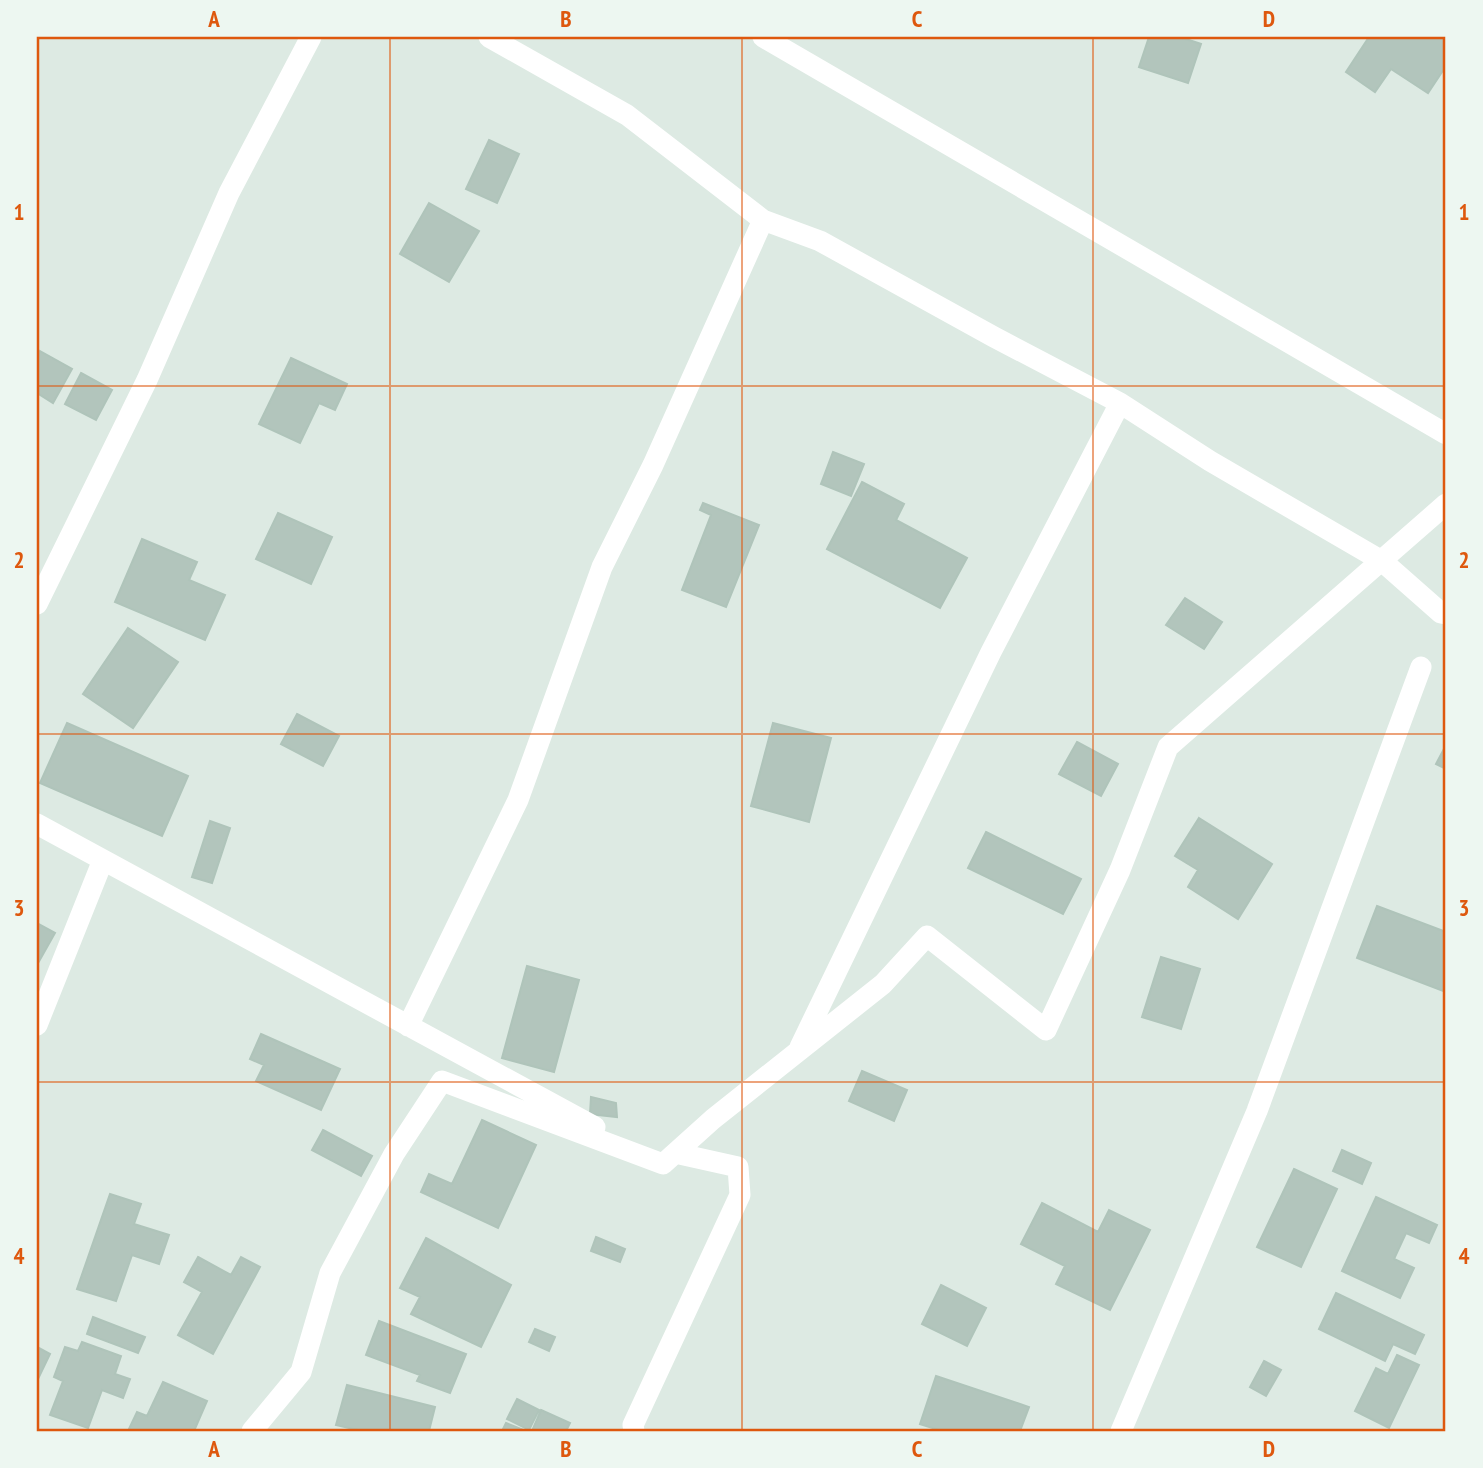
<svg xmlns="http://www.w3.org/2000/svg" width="1483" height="1468" font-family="'PT Sans Narrow',sans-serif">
<rect width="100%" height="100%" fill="#ddeae3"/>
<!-- building -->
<path fill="#b2c5bc" stroke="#afc4ba" stroke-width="2" d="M1149,37H1180L1201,44L1188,83L1139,67Z
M1369,37H1446V70L1444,69L1428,93L1391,69L1375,92L1346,72Z
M489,140L519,154L497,203L466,189Z
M429,203L479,231L449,282L400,254Z
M40,351L72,369L53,403L37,393V357Z
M291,358L347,384L335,410L319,403L300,443L259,424Z
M81,373L112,390L96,420L65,404Z
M833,452L864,464L851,496L821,484Z
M862,482L904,504L896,520L967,558L940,608L827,549Z
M703,503L759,525L726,607L682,590L711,515L700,510Z
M278,513L332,537L311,584L256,559Z
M142,539L197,562L189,580L225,595L205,640L115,602Z
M1185,598L1222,622L1204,649L1166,625Z
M128,628L178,662L133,728L83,694Z
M297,714L339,736L323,766L281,744Z
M67,723L188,776L162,836L40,783Z
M773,723L831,738L809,822L751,806Z
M1077,742L1118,764L1101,796L1059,774Z
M1446,745V769L1436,764Z
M1199,818L1272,864L1238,919L1188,887L1198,870L1175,856Z
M210,821L230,828L212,883L192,877Z
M986,832L1081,879L1063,914L968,868Z
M1377,906L1446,932V992L1357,958Z
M37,923L55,933L37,965Z
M1161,957L1200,969L1181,1029L1142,1017Z
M527,966L579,980L554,1072L502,1058Z
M261,1034L340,1069L321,1110L256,1081L264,1065L250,1059Z
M862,1071L907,1090L894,1121L849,1101Z
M591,1097L616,1103L617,1117L590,1114Z
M482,1120L536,1145L498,1228L421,1192L429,1174L452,1184Z
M323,1130L372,1156L361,1176L312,1150Z
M1342,1150L1371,1163L1362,1184L1333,1171Z
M1294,1169L1337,1189L1301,1267L1257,1247Z
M110,1194L141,1204L134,1224L169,1235L159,1264L132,1255L116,1301L77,1289Z
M1376,1197L1437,1225L1429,1243L1406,1233L1394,1259L1414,1268L1400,1298L1342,1271Z
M1042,1203L1098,1232L1109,1210L1150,1230L1110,1310L1056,1284L1065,1266L1021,1244Z
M596,1237L625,1249L620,1262L591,1251Z
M426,1238L511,1285L481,1347L411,1314L420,1297L400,1288Z
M198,1257L231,1275L241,1257L260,1267L213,1354L178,1335L202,1292L184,1282Z
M941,1285L986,1308L967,1346L922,1324Z
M1336,1293L1424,1335L1415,1354L1393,1344L1385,1361L1319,1329Z
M93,1317L145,1337L138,1353L87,1334Z
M379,1321L466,1354L450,1393L417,1381L420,1375L366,1355Z
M535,1329L555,1337L549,1351L529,1342Z
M82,1342L121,1356L115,1374L130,1379L123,1398L102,1390L88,1428L50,1415L63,1381L54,1377L65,1347L78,1351Z
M37,1347L50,1354L37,1381Z
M1397,1355L1419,1365L1389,1428L1355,1411L1376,1368L1388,1374Z
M1264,1361L1281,1370L1266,1396L1250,1387Z
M936,1376L1029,1407L1020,1431H942L920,1424Z
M163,1382L207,1401L194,1431H128L137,1412L147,1416Z
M347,1385L435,1407L429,1431H362L336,1425Z
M517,1399L539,1410L529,1430L507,1419Z
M541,1410L570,1423L566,1431H532Z
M506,1423L526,1431H502Z"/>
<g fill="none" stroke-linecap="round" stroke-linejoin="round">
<!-- minor -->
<path stroke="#fff" stroke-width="21" d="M489,37L627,115L763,220L820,241L994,337L1120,403L1210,461L1382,561L1441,613L1446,614
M763,37L1446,434
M37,604L147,380L229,193L311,37
M37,824L595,1127
M37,1025L103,860
M408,1026L518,800L602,567L653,465L763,220
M800,1047L991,652L1120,403
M252,1431L301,1372L330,1273L394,1154L442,1081L663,1164L713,1119L883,984L927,936L1046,1030L1120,870L1168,747L1446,504
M634,1431L633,1425L740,1195L738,1167L675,1153
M1121,1431L1257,1111L1421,667"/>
</g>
<!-- grid -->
<path fill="none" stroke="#de580e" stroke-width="2" stroke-opacity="0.55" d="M390,37V1431M742,37V1431M1093,37V1431M37,386H1446M37,734H1446M37,1082H1446"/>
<!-- border -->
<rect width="1483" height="1468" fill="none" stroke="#edf7f1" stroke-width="77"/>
<rect x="38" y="38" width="1406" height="1392" fill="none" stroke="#de580e" stroke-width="2.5"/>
<g font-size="23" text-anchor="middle" font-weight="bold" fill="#de580e">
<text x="214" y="27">A</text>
<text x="566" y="27">B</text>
<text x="917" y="27">C</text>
<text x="1269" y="27">D</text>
<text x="19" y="220">1</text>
<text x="1464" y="220">1</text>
<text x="19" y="568">2</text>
<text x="1464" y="568">2</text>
<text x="19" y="916">3</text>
<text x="1464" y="916">3</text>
<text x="19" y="1264">4</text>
<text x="1464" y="1264">4</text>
<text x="214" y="1457">A</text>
<text x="566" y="1457">B</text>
<text x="917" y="1457">C</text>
<text x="1269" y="1457">D</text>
</g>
</svg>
